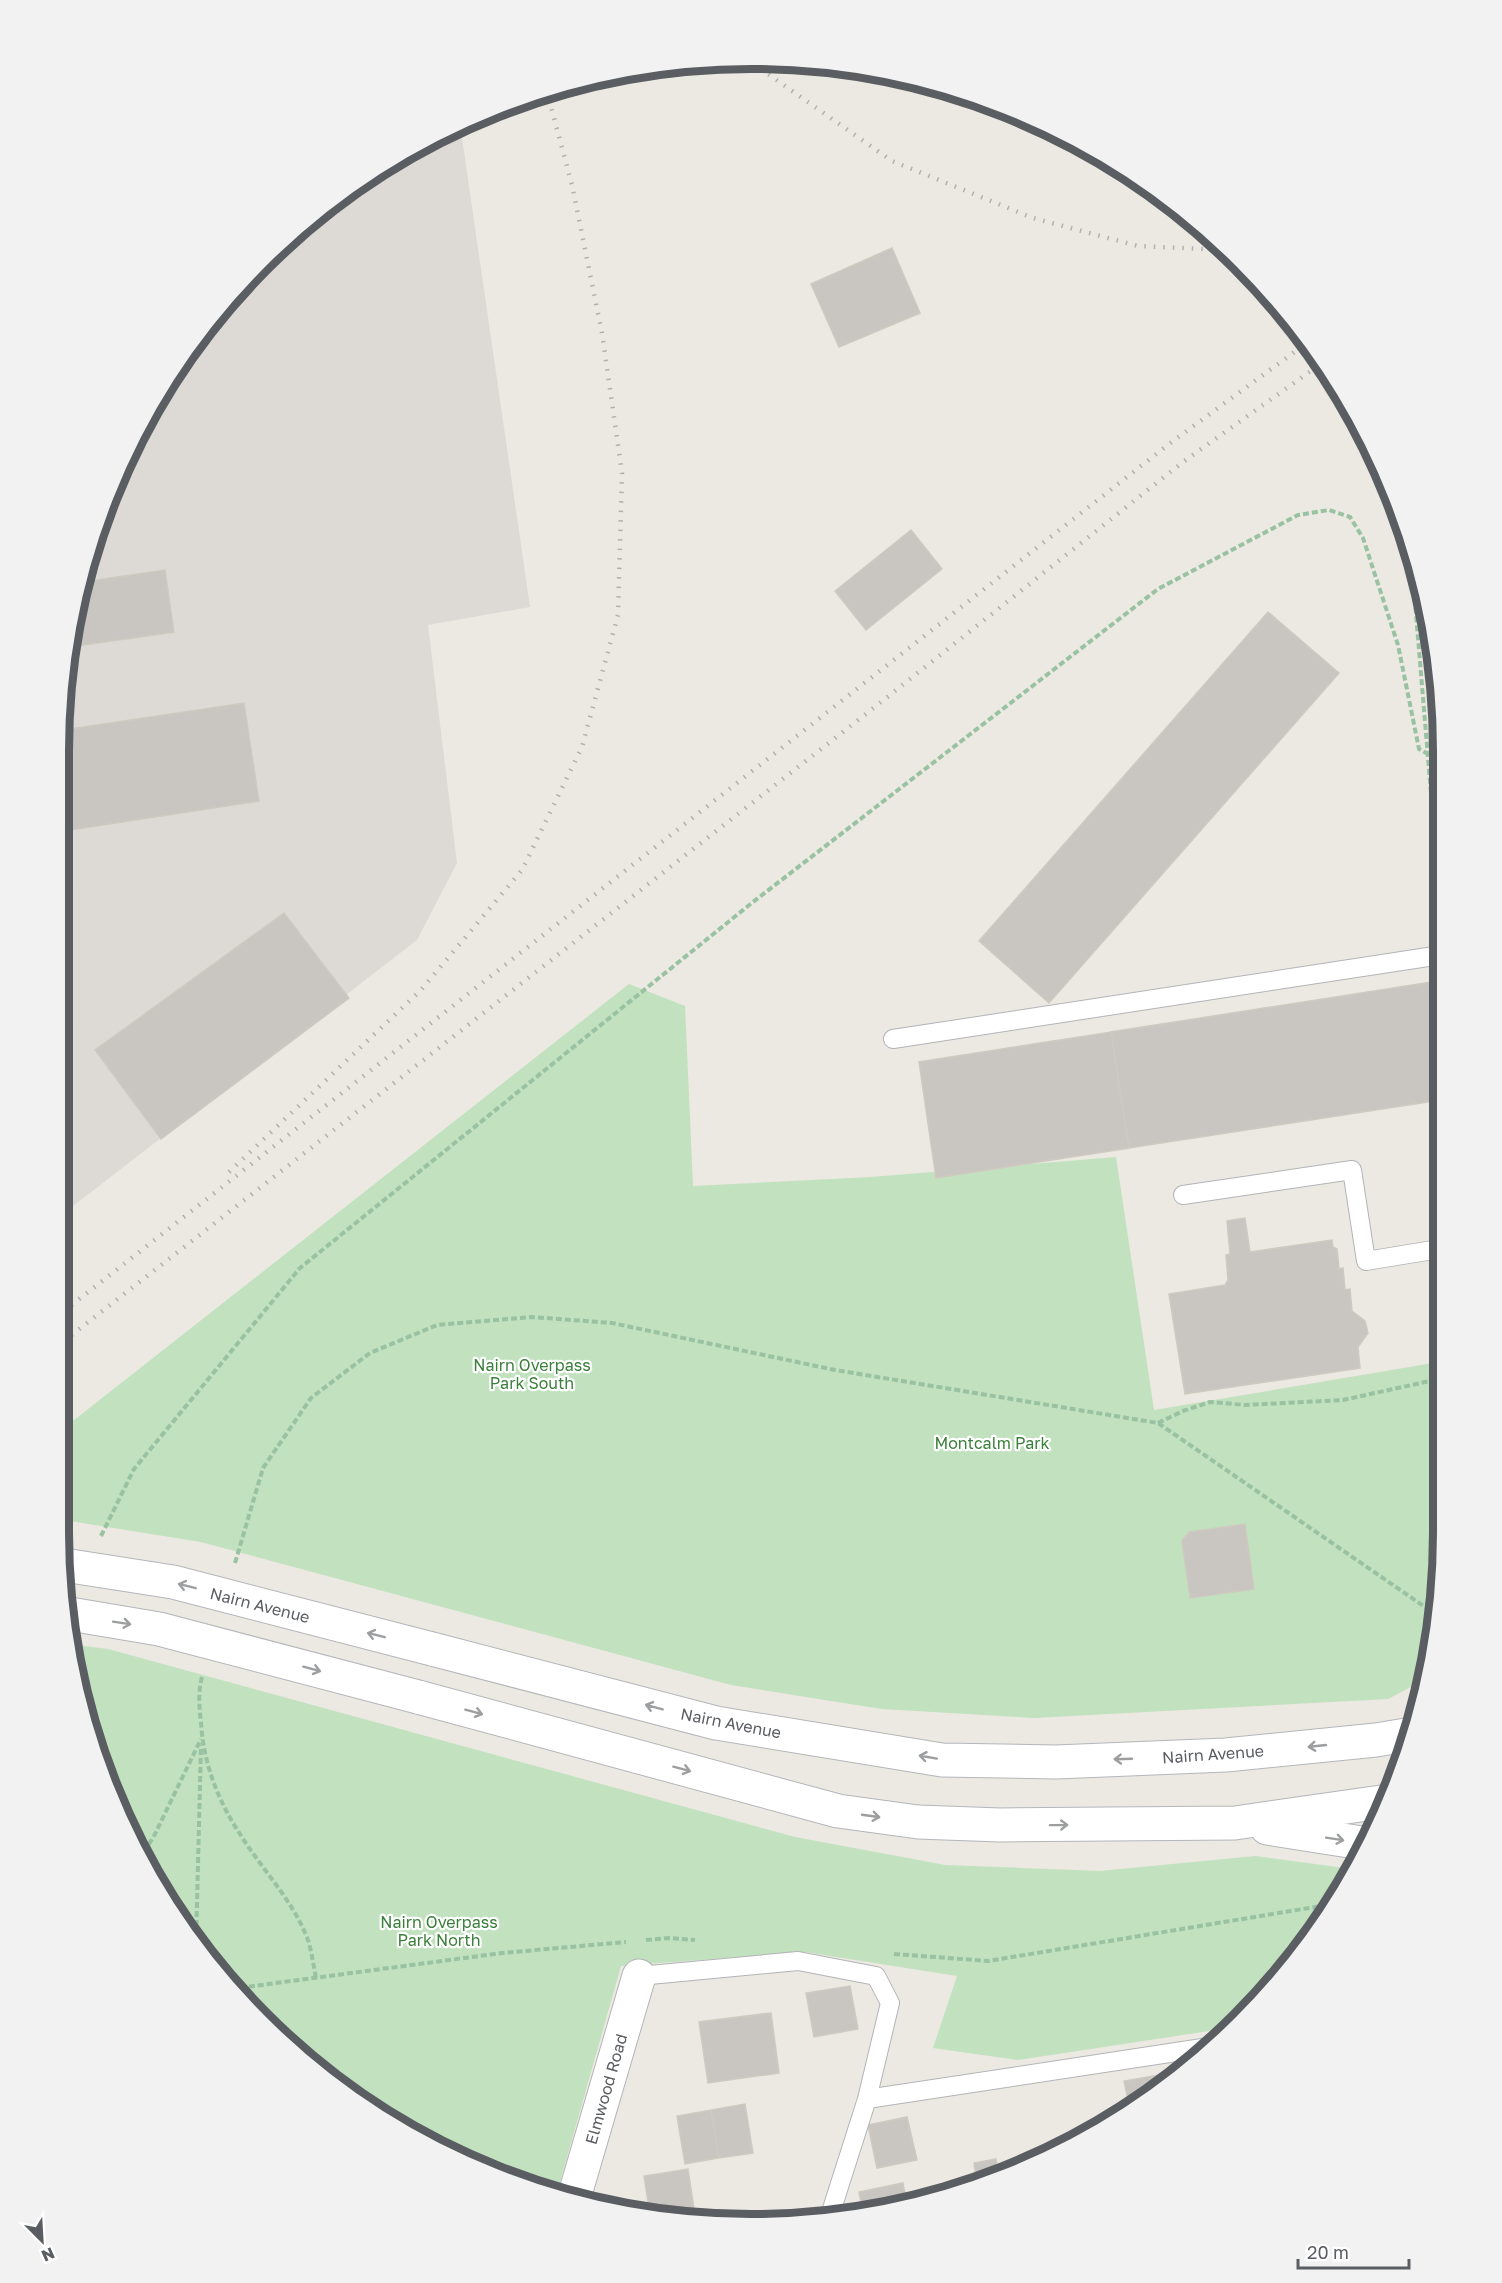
<svg xmlns="http://www.w3.org/2000/svg" width="1502" height="2283" font-family="'Golos Text',sans-serif">
<rect width="100%" height="100%" fill="#ebe9e1"/>
<!-- industrial -->
<path fill="#dddad5" d="M460,124L530,607L428,625L457,863L417,940L64,1213V660L95,529L130,445L231,294L330,201L445,130Z"/>
<!-- green -->
<path fill="#c1e1bf" d="M629,984L685,1006L693,1186L871,1177L1116,1157L1154,1410L1439,1362L1438,1623L1424,1680L1388,1699L1034,1718L882,1709L731,1685L201,1542L64,1520V1428Z
M69,1644L108,1649L795,1837L945,1865L1100,1871L1255,1856L1352,1869L1271,1989L1229,2028L1018,2060L933,2048L957,1976L805,1952L621,1966L556,2196L486,2172L329,2081L231,1989L175,1917L95,1754Z"/>
<!-- building -->
<path fill="#c9c5c0" stroke="#cfcac0" stroke-width="1.5" d="M892,248L920,313L839,347L811,284Z
M911,530L942,569L866,630L835,591Z
M165,570L174,632L70,647L69,640L83,582Z
M1268,612L1339,673L1049,1003L979,941Z
M244,703L259,801L64,831V730Z
M284,913L349,998L161,1139L95,1050Z
M1431,982L1440,1045V1100L1129,1148L1111,1032Z
M1111,1032L1129,1148L936,1178L919,1062Z
M1245,1218L1250,1252L1332,1240L1333,1247L1337,1249L1339,1269L1343,1268L1345,1290L1350,1289L1352,1311L1365,1321L1368,1333L1358,1347L1360,1368L1185,1394L1169,1294L1225,1285L1228,1280L1226,1255L1230,1254L1227,1221Z
M1245,1524L1254,1589L1190,1598L1182,1541L1189,1532Z
M850,1986L858,2029L814,2037L806,1993Z
M771,2013L779,2073L708,2083L699,2022Z
M1159,2075L1162,2088L1130,2110L1124,2081Z
M745,2104L753,2153L719,2158L711,2110Z
M711,2110L719,2158L685,2164L677,2116Z
M907,2117L917,2160L877,2168L868,2125Z
M996,2159L998,2177L977,2184L974,2163Z
M1039,2161L1016,2172L1007,2175L1006,2166Z
M688,2169L696,2222L650,2214L644,2176Z
M903,2183L907,2205L886,2211L863,2213L859,2192Z"/>
<g fill="none" stroke-linecap="round" stroke-linejoin="round">
<defs>
<path id="lane" d="M893,1039L1441,955
M1183,1195L1352,1170L1366,1261L1439,1249
M639,1976L798,1961L876,1976L890,2003L867,2099L830,2215
M867,2099L1209,2047"/>
<path id="street" d="M573,2201L639,1976"/>
<path id="secondary" d="M432,1649L716,1723L942,1760L1056,1762L1226,1755L1376,1740L1412,1734
M418,1697L838,1811L918,1822L1000,1825L1235,1823L1388,1801
M1267,1828L1368,1844"/>
</defs>
<!-- lane casing -->
<use href="#lane" stroke="#b2b4b8" stroke-width="20"/>
<!-- street casing -->
<use href="#street" stroke="#b2b4b8" stroke-width="35"/>
<!-- secondary casing -->
<use href="#secondary" stroke="#b3b6bb" stroke-width="35"/>
<!-- path -->
<path stroke="#99c2a2" stroke-width="4" stroke-dasharray="6 3" stroke-linecap="butt" d="M1406,536L1414,590L1441,913
M1158,1423L1183,1411L1210,1402L1245,1405L1343,1400L1439,1379
M101,1536L134,1469L300,1268L753,902L1158,589L1298,515L1329,510L1350,517L1363,538L1398,645L1419,749L1428,754
M235,1563L263,1468L311,1398L370,1353L437,1325L532,1317L612,1323L835,1370L1158,1423L1438,1616
M202,1677C198,1691 199,1707 201,1722C203,1762 218,1801 240,1834C262,1870 295,1902 309,1943C312,1955 314,1967 316,1979
M144,1852L154,1836L201,1739
M646,1940L668,1938L695,1940
M196,1944L201,1745
M894,1954L988,1961L1327,1905
M231,1989L502,1953L626,1942"/>
<!-- lane -->
<use href="#lane" stroke="#fff" stroke-width="18"/>
<!-- street -->
<use href="#street" stroke="#fff" stroke-width="33"/>
<!-- secondary -->
<use href="#secondary" stroke="#fff" stroke-width="33"/>
<!-- rail -->
<path stroke="#b0b1b1" stroke-width="4.5" stroke-dasharray="1.5 8" stroke-linecap="butt" d="M754,62L768,74L892,161L1033,218L1138,246L1226,250
M229,1172L421,990L522,870L582,747L618,615L622,473L602,333L572,185L547,92
M64,1311L1169,444L1308,342
M64,1341L871,710L1183,462L1322,363"/>
<defs>
<path id="secondary-bridge" d="M64,1565L173,1582L432,1649
M64,1613L159,1629L418,1697"/>
</defs>
<!-- secondary-bridge casing -->
<use href="#secondary-bridge" stroke="#b3b6bb" stroke-width="35" stroke-linecap="butt"/>
<!-- secondary-bridge -->
<use href="#secondary-bridge" stroke="#fff" stroke-width="33"/>
</g>
<!-- one-way arrows -->
<defs><path id="oneway-shaft" d="M-6 0H5M1.5-3L5.5 0L1.5 3" fill="none" stroke-width="1.6" stroke-linecap="round" stroke-linejoin="round" transform="scale(1.5)"/></defs>
<g stroke="#9c9ea0">
<use href="#oneway-shaft" transform="translate(187 1586) rotate(-166)"/>
<use href="#oneway-shaft" transform="translate(122 1623) rotate(9)"/>
<use href="#oneway-shaft" transform="translate(376 1635) rotate(-166)"/>
<use href="#oneway-shaft" transform="translate(312 1669) rotate(15)"/>
<use href="#oneway-shaft" transform="translate(654 1707) rotate(-165)"/>
<use href="#oneway-shaft" transform="translate(474 1712) rotate(15)"/>
<use href="#oneway-shaft" transform="translate(1317 1746) rotate(174)"/>
<use href="#oneway-shaft" transform="translate(928 1757) rotate(-170)"/>
<use href="#oneway-shaft" transform="translate(1123 1759) rotate(178)"/>
<use href="#oneway-shaft" transform="translate(682 1769) rotate(15)"/>
<use href="#oneway-shaft" transform="translate(871 1816) rotate(8)"/>
<use href="#oneway-shaft" transform="translate(1059 1825) rotate(-1)"/>
<use href="#oneway-shaft" transform="translate(1335 1839) rotate(9)"/>
</g>
<g text-anchor="middle" stroke-width="4.5" stroke-linejoin="round" paint-order="stroke">
<!-- park labels -->
<g font-size="16" fill="#3a7f3a" stroke="#fff">
<text x="532" y="1371">Nairn Overpass<tspan x="532" dy="18">Park South</tspan></text>
<text x="992" y="1449">Montcalm Park</text>
<text x="439" y="1928">Nairn Overpass<tspan x="439" dy="18">Park North</tspan></text>
</g>
<!-- street labels -->
<g font-size="16" fill="#5a5d61" stroke="#fff">
<text transform="translate(260 1605) rotate(14)" y="6">Nairn Avenue</text>
<text transform="translate(731 1723) rotate(11)" y="6">Nairn Avenue</text>
<text transform="translate(1213 1754) rotate(-4)" y="6">Nairn Avenue</text>
<text transform="translate(606 2089) rotate(-74)" y="6">Elmwood Road</text>
</g>
</g>
<!-- crop -->
<path d="M0 0H1502V2283H0ZM751 69H751A682 682 0 0 1 1433 751V1532A682 682 0 0 1 751 2214H751A682 682 0 0 1 69 1532V751A682 682 0 0 1 751 69Z" fill="#f2f2f2" fill-rule="evenodd"/>
<path fill="none" stroke="#5a5d61" stroke-width="8" d="M751 69H751A682 682 0 0 1 1433 751V1532A682 682 0 0 1 751 2214H751A682 682 0 0 1 69 1532V751A682 682 0 0 1 751 69Z"/>
<!-- north arrow -->
<g transform="translate(42 2241) rotate(156)" stroke="#ffffff" stroke-width="4.5" paint-order="stroke">
<path d="M0-4.5L10 22L0 15L-10 22Z" fill="#5a5d61"/>
<text y="-9" font-size="16" font-weight="bold" text-anchor="middle" fill="#5a5d61">N</text>
</g>
<!-- scale -->
<path d="M1298 2259v9h111v-9" fill="none" stroke="#5a5d61" stroke-width="3"/>
<text x="1307" y="2259" font-size="18" fill="#5a5d61" stroke="#ffffff" stroke-width="4.5" paint-order="stroke">20 m</text>
</svg>
